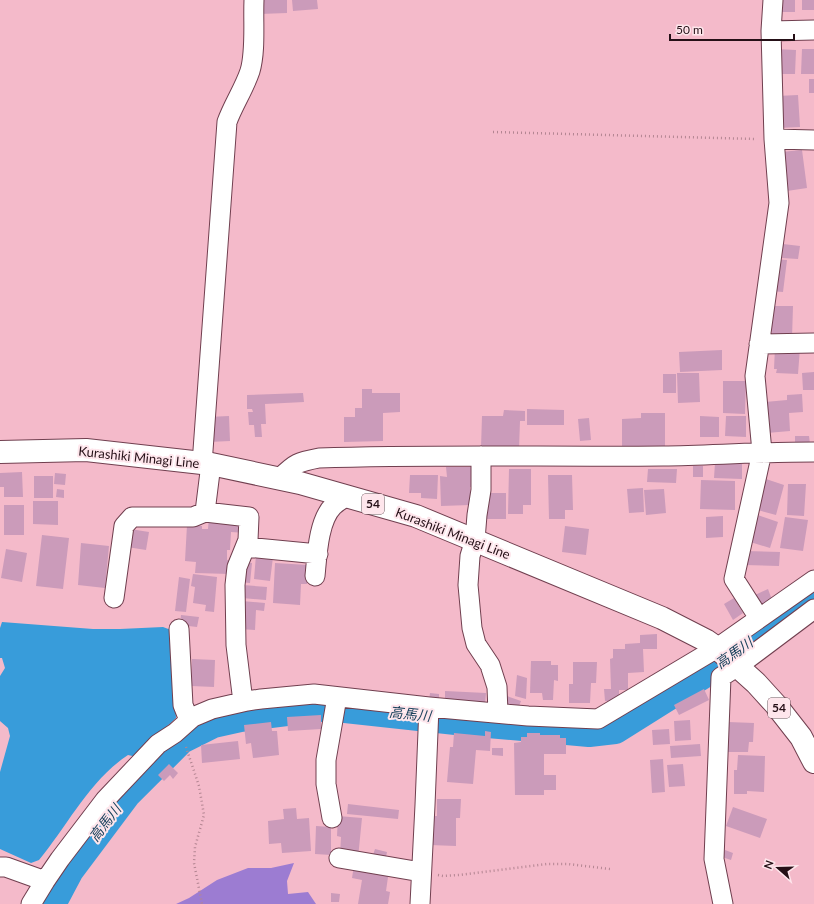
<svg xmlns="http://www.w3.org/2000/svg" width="814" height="904" font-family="Lato,'Noto Sans JP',sans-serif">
<rect width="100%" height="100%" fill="#f4baca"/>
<!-- forest -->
<path fill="#9c7cd2" d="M294,863L287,881L288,894L308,892L316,904H176L189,898L217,880L248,868H271Z"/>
<!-- water -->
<path fill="#389cda" d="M2,622L93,629H120L163,627L171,630L176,718L151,741L137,757L128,755C89,781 68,825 39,860L31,863L0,849V772L10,736L8,728L0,721V676L5,668L2,658H0V628Z"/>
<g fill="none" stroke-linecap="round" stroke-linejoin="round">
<!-- river -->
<path stroke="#389cda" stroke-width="30" d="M51,904L69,870L126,794L181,739L213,723L240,717L327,706L465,721L589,732L615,729L709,670L757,638L814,596"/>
</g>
<!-- building -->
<path fill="#cb9bba" d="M260,0H287V13L260,14Z
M292,0H317L318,9L293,11Z
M778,0H795V12H778Z
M802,0H814V10H802Z
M776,49L796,50L795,74H776Z
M802,49H814V74H801Z
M809,79H814V93H809Z
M798,95L800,127L778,128L777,96Z
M802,150L807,188L787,191L781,152Z
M783,244L800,246L798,259L782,258Z
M774,259L787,260L783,292L770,291Z
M772,306H793L792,338H772Z
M775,347L800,348L798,374L776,373L777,369H774Z
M722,350V370L680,372L679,352Z
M814,372V390H803L802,373Z
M677,373H699L700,402L678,403Z
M663,374H676V393H663Z
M723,381H746L745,414L723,413Z
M362,389H372V393H400V412L383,413V441L344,442V417H355V408H362Z
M303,393L304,402L265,404L266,424H261L262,437H255L254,425H249L248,412H253L252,409H247V395Z
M802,394L803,412L789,413L790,431L767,433L765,402L787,400V395Z
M527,409L564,410V425H527Z
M504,410L525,411V421H520L519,449L481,448L482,416H503Z
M641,413H665V447H622V419L641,418Z
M229,416L230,441L209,442L208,417Z
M700,416L719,417V437H700Z
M726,416H746V437L725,436Z
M589,418L591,440L580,441L578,419Z
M795,436H809L810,444H795Z
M715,463L742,464V479L714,478Z
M693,466H703V477H693Z
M446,467H473V487H470V505L441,506L440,476L447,477Z
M509,469H531V505H523V514H508Z
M648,469H677L676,483L647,482Z
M22,472L23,497H4V487H0V473Z
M55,473L66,474L65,485L54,484Z
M410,475H438L437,499L421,498V493H409Z
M548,475H572L573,510H565V519H549Z
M34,476H53V498H34Z
M763,478L784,485L776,515L754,509Z
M701,480L735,481V510L700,509Z
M788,484H806L804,516L787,515Z
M643,488L644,512L629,513L627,489Z
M57,489L64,490V498L56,497Z
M664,489L666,513L646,515L644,490Z
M483,493H506V519H483Z
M33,501H58V525L33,524Z
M4,505H24V535H4Z
M755,514L778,522L770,548L747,541Z
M723,516V537L706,538V517Z
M209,517L246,519V533L231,532L230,550H227V560L231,561L230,574L195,573L196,562L185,561L187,525L202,526V529H208Z
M785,517L808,520L803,551L780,548Z
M565,526L589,529L586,555L562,552Z
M130,529L149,532L146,550L127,547Z
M42,535L69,538L63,589L36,586Z
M81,543L109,546L105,588L78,585Z
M6,549L27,553L22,582L1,578Z
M745,551L780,552L779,566L744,565Z
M256,555L273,557L270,581L254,579Z
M242,562L252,563L250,583L240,582Z
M275,563L308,565L307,584H301L300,605L273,603Z
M193,574L217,577L214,612L205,611L206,605L193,603L195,587L191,586Z
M179,577L190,579L186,612L175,611Z
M243,585L267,587L266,600L242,598Z
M768,589L772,600L758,607L753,596Z
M734,598L743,613L733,620L724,604Z
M242,601L265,603L264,611L256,610L255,630L239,629Z
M181,615L199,617L197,627L180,625Z
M657,634V649H643L644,672L628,673V690H619V701H605L604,689H611L610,659L613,658V649H625V644L640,643V635Z
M192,659L215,660L214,687L191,686Z
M531,661H551V665H558V681L554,680L553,700H543L542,693H530Z
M573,662H597L596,683H591L590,703H569V684H573Z
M517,675L527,678L526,699L515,696Z
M704,689L709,700L679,715L674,705Z
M445,691L486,693L485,705L445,702Z
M430,693L439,694V701H429Z
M504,695L521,701L518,709L501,703Z
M321,715V729L288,731L287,717Z
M690,720L691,740L675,741L674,721Z
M271,722L272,731H277L279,755L253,758L251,743L246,744L244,725Z
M728,722L754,723L753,742H749L748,752H727Z
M669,729L670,744L653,745L652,730Z
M485,731L491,732L490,751L476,750L473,784L447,782L450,747H453L454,733L485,736Z
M527,733H540V735H560V738H566V754H544V775H556V790H544V795H515L514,743L521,742V737H527Z
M238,741L240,759L202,763L201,745Z
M700,744L701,756L671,758L670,746Z
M492,748H503V756L492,755Z
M738,755L765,756L764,792L747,791V794H734V770H737Z
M663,759L665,792L652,793L650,760Z
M169,764L178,773L173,779L170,775L164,781L158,775Z
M683,764L685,786L669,787L667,765Z
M437,799H461L460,818H456V846L430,845L431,816H437Z
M348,804L399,810L398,819L347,814Z
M733,807L767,819L760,838L726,826Z
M296,808L297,819L309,818L311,851L282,853L281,843L269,844L268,821L284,819L283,809Z
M338,816L362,818L358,858L340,856L341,837L337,836Z
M316,826L331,827V855L315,854Z
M375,849L387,852L386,857L373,855Z
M725,850L733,853L731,860L722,857Z
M354,865L389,870L386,891L390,892L388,904H358L362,880L352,878Z
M331,893L340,894L339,902H331Z"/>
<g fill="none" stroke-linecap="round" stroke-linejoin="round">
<defs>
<path id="minor" d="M771,31L814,30
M774,139L814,140
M759,344L814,343
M481,456V490L477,515L475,540L470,556L468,585L472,628L476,644L490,665L497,687L498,713
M202,464L227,122C233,105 244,89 250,71C256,51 253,22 254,0
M280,478C295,463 298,462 319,458C433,454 548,457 663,456C713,455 764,452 814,452
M205,512L249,517L248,540L237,567L235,585L236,645L243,702
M246,547L318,554
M315,576C317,557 318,521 333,506C336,503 341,500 345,497
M114,598L124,526L132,517H193L205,512L211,464
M759,618L734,579L762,452L755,376L779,203L774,139L771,31L773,0
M179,629L183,705L189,720
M332,818L326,784V760L337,697
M339,858L421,872
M0,867H6L45,881
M31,904L45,881L60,859L105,800L158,744L175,733L193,717L212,709L247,701L261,699L314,694L429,707L528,716L598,719L717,648L814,580
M420,904L425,805L429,707
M723,904L714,859L721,677L738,666L814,609"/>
<path id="major" d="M0,452L86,450L211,464L300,483L416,516L662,618L707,641L717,648L756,683L776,705L801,737L814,762"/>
</defs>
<!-- minor casing -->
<use href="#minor" stroke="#703f4f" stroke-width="21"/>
<!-- major casing -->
<use href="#major" stroke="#703f4f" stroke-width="24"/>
<!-- path -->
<path stroke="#b38592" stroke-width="2.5" stroke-dasharray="1 3" stroke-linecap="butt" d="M493,132L756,139
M186,747L199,786L204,815L195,847L194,863L202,904
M438,875L443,876L459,875L547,864H568L610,869"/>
<!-- minor -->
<use href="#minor" stroke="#fff" stroke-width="19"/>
<!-- major -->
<use href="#major" stroke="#fff" stroke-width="22"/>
</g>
<g text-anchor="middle" stroke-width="4" stroke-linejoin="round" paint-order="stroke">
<!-- shield labels -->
<g fill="#fee6ec" stroke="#665057" stroke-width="1">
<rect x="362" y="494" width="22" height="20" rx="3"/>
<rect x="768" y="698" width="22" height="20" rx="3"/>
</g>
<g font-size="12" font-weight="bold" fill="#251017">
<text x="373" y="508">54</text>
<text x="779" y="712">54</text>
</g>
<!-- street labels -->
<g font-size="13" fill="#251017" stroke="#fee6ec">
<text transform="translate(139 457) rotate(6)" y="5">Kurashiki Minagi Line</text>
<text transform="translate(453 533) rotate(21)" y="5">Kurashiki Minagi Line</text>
</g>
<!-- water labels -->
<g font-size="14" font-style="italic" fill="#1b435d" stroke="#fee6ec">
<text transform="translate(734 653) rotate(-35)" y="5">高馬川</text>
<text transform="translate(410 714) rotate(6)" y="5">高馬川</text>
<text transform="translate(105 823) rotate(-53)" y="5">高馬川</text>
</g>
</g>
<!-- north arrow -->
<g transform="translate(778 868) rotate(290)" stroke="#fee6ec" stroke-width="3" paint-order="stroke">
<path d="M0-3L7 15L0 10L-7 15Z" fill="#251017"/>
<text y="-6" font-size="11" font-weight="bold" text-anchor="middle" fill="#251017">N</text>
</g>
<!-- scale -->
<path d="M670 34v6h124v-6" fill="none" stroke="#251017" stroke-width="2"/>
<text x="676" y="34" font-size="12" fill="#251017" stroke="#fee6ec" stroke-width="3" paint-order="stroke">50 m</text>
</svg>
